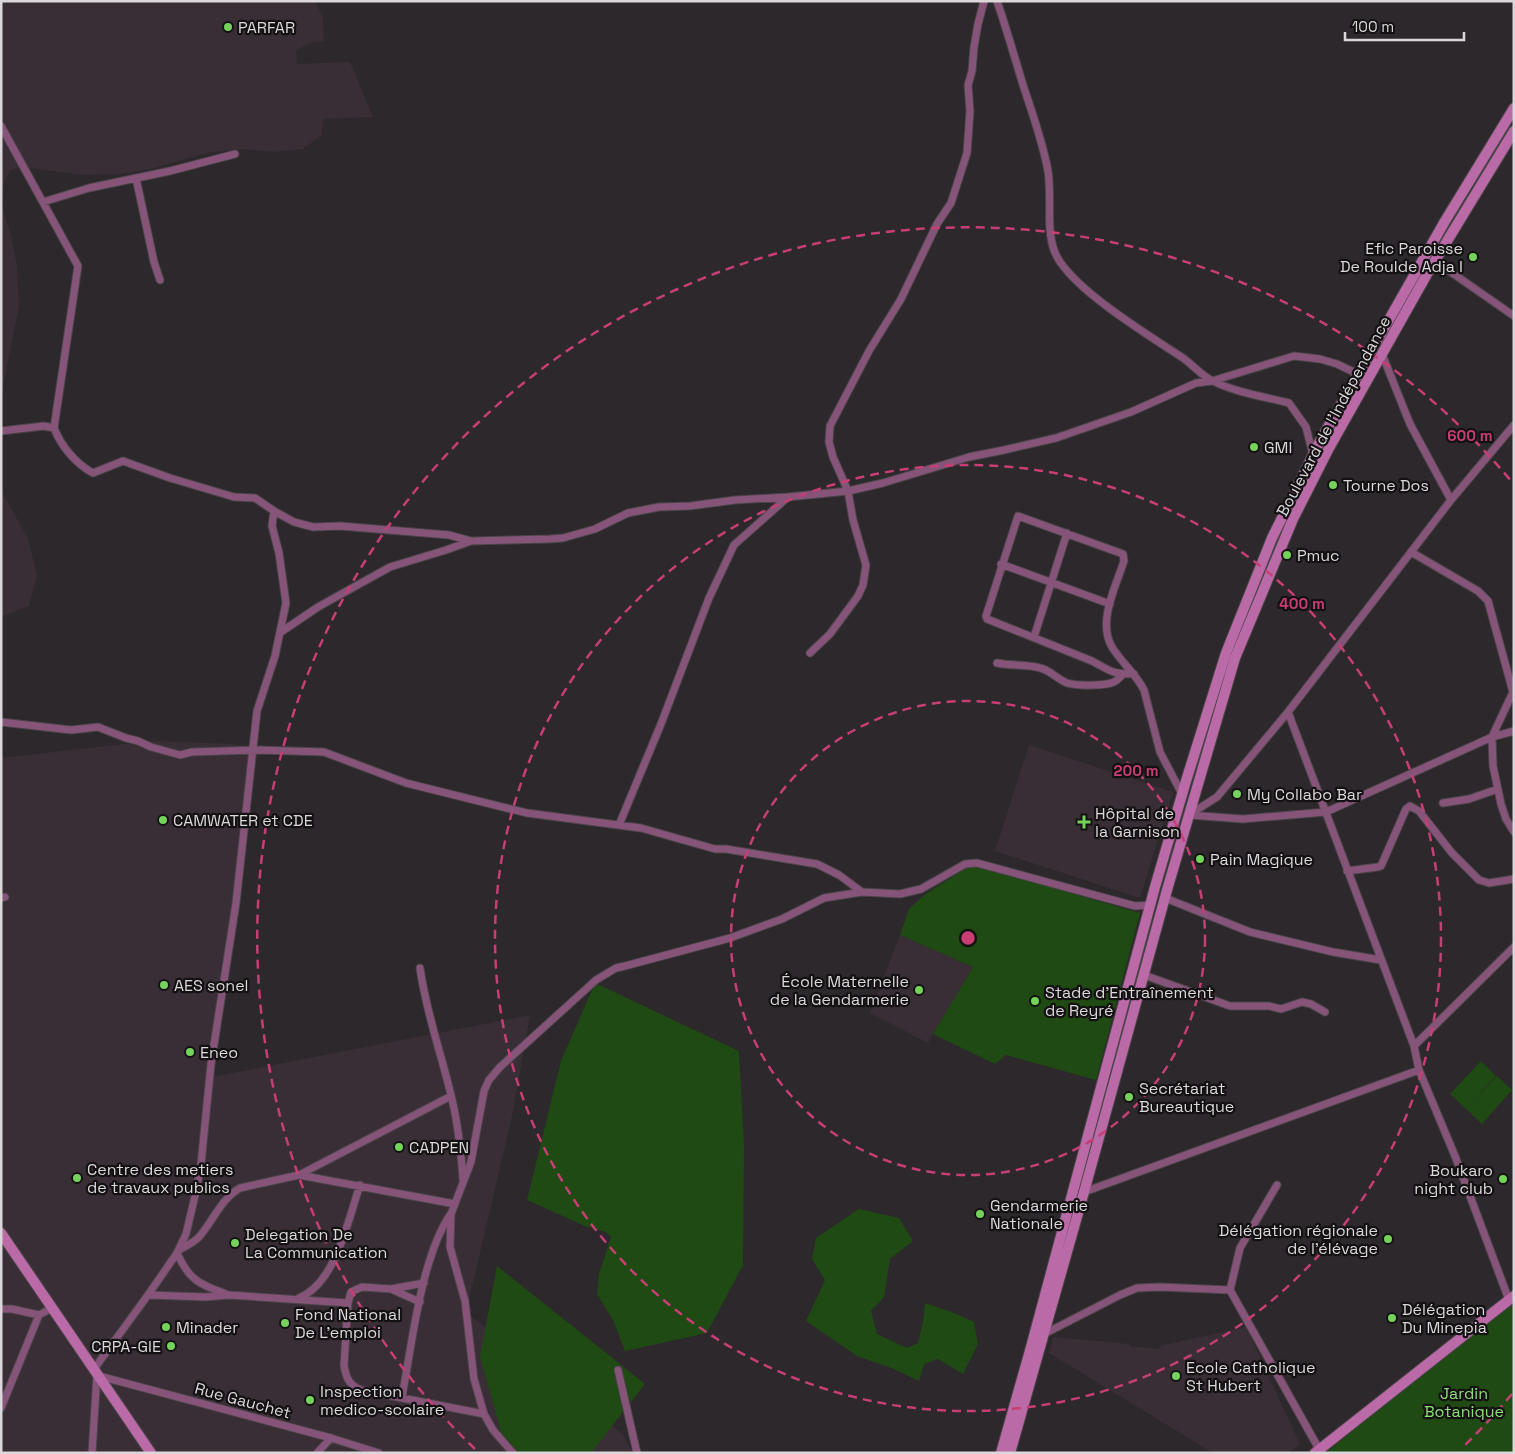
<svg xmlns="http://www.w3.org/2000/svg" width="1515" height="1454" font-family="'Space Grotesk',sans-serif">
<rect width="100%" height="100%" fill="#2d282b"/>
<!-- built -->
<path fill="#392e36" d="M1,1H315L323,17L324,41L309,43L296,51L297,64L350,62L373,117L323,119L322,135L303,149L274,152L241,149L211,152L150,169L122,174L83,175L22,167L10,170L4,182L1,205L11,235L17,266L19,306L1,397Z
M1,490L28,539L37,575L29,606L1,617Z
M151,741L233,744L255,747L240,857L212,1036L207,1078L530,1015L513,1112L466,1313L570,1390L623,1435L633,1453H1V758Z
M1029,745L1173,792L1140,898L995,851Z
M900,935L973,967L928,1043L870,1013Z
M1246,1327L1300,1444L1288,1453H1213L1049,1353L1053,1337L1129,1344L1130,1346L1157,1349L1164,1345Z"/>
<!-- green -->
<path fill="#1f4a13" d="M969,866L987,869L1140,913L1096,1080L1006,1055L995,1064L933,1034L973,967L900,935L909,909L923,896Z
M595,983L739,1051L744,1145L743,1265L707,1333L625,1351L613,1320L597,1294L599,1274L611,1237L606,1232L585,1226L527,1200L561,1061Z
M1481,1061L1496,1076L1466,1109L1450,1094Z
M1497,1076L1512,1090L1482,1124L1466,1109Z
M859,1209L899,1218L913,1241L890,1259L884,1297L871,1311L877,1334L907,1348L918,1343L923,1322L925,1303L957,1314L974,1322L978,1344L963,1374L938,1359L924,1364L919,1381L894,1369L857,1356L806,1321L825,1280L812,1259L816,1238Z
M497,1266L645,1384L591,1453H515L505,1445L480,1357Z
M1509,1300L1514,1312V1453H1326Z"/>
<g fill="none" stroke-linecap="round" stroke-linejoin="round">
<defs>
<path id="street" d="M997,1C1007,30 1015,59 1024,88C1033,115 1043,143 1048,171C1052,196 1046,228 1054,250C1066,286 1150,336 1183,358C1193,365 1202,376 1213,381C1234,392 1266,397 1289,403L1306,427L1313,455
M1,126L78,266L54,428
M136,178L154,262L160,280
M43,202L89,188L170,171L235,154
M1435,261L1514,316
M1382,354L1410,424L1451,500
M1,431L44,426L54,428C61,446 76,464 93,473L123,461L170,478L234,497L255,498L274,511L294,522L313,527L340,526L449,535L471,541L549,539L563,538L595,529L628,513L659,507L690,506L735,500L788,497L848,491L883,483L969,457L1004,450L1056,438L1131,412L1196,383L1212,381L1294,356L1320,359L1337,364L1358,374
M1411,552L1478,591L1488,601L1513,692L1492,737L1493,766L1501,804L1506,819L1514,832
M1001,564L1110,604
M281,632L318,607L390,567L446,550L471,541
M1034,637L1067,533
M810,653L830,634L858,596L863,585L866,565L853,520L848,491L833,457L829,442L830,426L869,351L901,299L937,224L951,203L967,153L970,111L968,85L972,71L974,47L978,24L984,1
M997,663C1011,666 1026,664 1040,668C1050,670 1057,679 1067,683C1077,686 1105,686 1114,682C1118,680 1120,677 1123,674
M1134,674C1111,674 1111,671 1092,661L987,619L986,616L1018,516L1123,554L1124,561C1116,586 1097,622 1112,647C1121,662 1136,674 1144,690L1160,752L1182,794
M1288,712L1414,1046L1419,1070L1455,1156L1509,1300
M1,722L71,730L98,727L126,738L138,741L151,747L180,755L192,752L260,750L324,752L406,783L527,813L641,828L715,849H726L817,864L839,875L862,892
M1443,803L1469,799L1498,789
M1190,811H1195L1217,797L1288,712L1451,500L1514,425
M1189,815L1243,819L1326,812L1492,737L1514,731
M619,825L661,724L709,598L734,545L788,497
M1347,871L1378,867L1381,866L1406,809L1410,806L1419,811L1452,853L1479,880L1489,883L1514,879
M1,898L5,897
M1165,898L1250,932L1333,952L1381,960
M420,968C426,1012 441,1053 451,1095C458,1123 461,1151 463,1179
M1144,975L1230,1006H1269L1281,1009L1302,1002L1311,1004L1325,1012
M1414,1046L1514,947
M299,1175L451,1096
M1277,1185L1240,1248L1230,1290L1319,1449
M1084,1192L1419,1070
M179,1250C186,1246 193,1243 199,1237C213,1221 221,1199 240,1188L299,1175L455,1204
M177,1253C189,1280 199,1284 226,1294
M424,1283L391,1289L362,1287L351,1292L348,1303L344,1365C346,1378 349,1385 361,1390L484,1414
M391,1289L420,1302
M148,1295L206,1297L229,1295L348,1303
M299,1298C336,1283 348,1220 360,1185
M1,1309H12L39,1315
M1044,1334L1120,1295L1137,1288L1160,1287L1230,1290
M94,1369L148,1295L177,1253L186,1234L195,1196L201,1164L211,1064L236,903L257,711L275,656L286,603L279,553L272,526L274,511
M618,1370L637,1453
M99,1376L331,1438L379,1453
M402,1397C412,1344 421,1258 450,1215
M1,1408L39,1315L52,1308
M92,1453L97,1374
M317,1453L331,1438
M513,1453L493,1430L484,1414L474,1379L465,1301L450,1247L451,1214L471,1162L484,1091L489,1080L500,1067L596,980L616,968L625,966L730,938L782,919L824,898L862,892L900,894L921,889L965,864L977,863L1135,906L1151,905"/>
<path id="secondary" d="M1,1233L151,1453
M1001,1453L1031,1347L1155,887L1186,781L1226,653L1272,538L1319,443L1445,221L1514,108
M1010,1453L1084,1192L1167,890L1235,658L1293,519L1329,448L1427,274L1514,131
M1315,1453L1514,1296"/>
</defs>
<!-- street casing -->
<use href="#street" stroke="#494447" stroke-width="9"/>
<!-- secondary casing -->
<use href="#secondary" stroke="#494447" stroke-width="12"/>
<!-- street -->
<use href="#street" stroke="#865479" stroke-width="7"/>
<!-- secondary -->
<use href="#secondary" stroke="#ba6aa6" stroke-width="10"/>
</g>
<!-- distance rings -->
<g fill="none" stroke="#c73e74" stroke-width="2.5" stroke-dasharray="9 6">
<circle cx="968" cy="938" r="237"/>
<circle cx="968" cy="938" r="473"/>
<path d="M1512 1394A710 710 0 0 1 1461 1449M475 1449A710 710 0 1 1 1512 482"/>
</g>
<!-- markers -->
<g fill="#75d25b" stroke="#141113" stroke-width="2">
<circle cx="228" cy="27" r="5"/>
<circle cx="1473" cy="257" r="5"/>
<circle cx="1254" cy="447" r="5"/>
<circle cx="1333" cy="485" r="5"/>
<circle cx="1287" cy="555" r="5"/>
<circle cx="1237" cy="794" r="5"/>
<circle cx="163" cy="820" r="5"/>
<path d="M1081.5 814.5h5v5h5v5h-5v5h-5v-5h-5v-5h5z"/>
<circle cx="1200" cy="859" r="5"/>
<circle cx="164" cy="985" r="5"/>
<circle cx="919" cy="990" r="5"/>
<circle cx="1035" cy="1001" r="5"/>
<circle cx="190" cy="1052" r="5"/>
<circle cx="1129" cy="1097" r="5"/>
<circle cx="399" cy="1147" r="5"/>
<circle cx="77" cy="1178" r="5"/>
<circle cx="1503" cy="1179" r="5"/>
<circle cx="980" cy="1214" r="5"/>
<circle cx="1388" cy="1239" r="5"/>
<circle cx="235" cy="1243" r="5"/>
<circle cx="1392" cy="1318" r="5"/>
<circle cx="285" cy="1323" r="5"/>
<circle cx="166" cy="1327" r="5"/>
<circle cx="171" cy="1346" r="5"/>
<circle cx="1176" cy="1376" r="5"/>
<circle cx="310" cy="1400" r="5"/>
</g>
<g text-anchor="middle" stroke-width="4.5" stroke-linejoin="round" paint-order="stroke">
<!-- poi labels -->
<g font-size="16" fill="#dbd7da" stroke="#141113" text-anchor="start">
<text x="238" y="33">PARFAR</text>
<text x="1463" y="254" text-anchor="end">Eflc Paroisse<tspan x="1463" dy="18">De Roulde Adja I</tspan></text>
<text x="1264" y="453">GMI</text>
<text x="1343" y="491">Tourne Dos</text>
<text x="1297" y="561">Pmuc</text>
<text x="1247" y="800">My Collabo Bar</text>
<text x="1095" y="819">Hôpital de<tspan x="1095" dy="18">la Garnison</tspan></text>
<text x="173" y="826">CAMWATER et CDE</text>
<text x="1210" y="865">Pain Magique</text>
<text x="909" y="987" text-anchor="end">École Maternelle<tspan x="909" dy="18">de la Gendarmerie</tspan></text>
<text x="174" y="991">AES sonel</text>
<text x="1045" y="998">Stade d'Entraînement<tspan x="1045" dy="18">de Reyré</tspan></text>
<text x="200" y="1058">Eneo</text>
<text x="1139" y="1094">Secrétariat<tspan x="1139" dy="18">Bureautique</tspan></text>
<text x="409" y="1153">CADPEN</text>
<text x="87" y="1175">Centre des metiers<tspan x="87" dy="18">de travaux publics</tspan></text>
<text x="1493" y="1176" text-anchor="end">Boukaro<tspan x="1493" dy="18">night club</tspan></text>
<text x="990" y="1211">Gendarmerie<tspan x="990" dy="18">Nationale</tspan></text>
<text x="1378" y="1236" text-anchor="end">Délégation régionale<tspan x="1378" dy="18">de l'élévage</tspan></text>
<text x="245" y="1240">Delegation De<tspan x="245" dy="18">La Communication</tspan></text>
<text x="1402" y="1315">Délégation<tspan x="1402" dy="18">Du Minepia</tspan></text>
<text x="295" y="1320">Fond National<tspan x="295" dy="18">De L'emploi</tspan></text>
<text x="176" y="1333">Minader</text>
<text x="161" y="1352" text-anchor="end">CRPA-GIE</text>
<text x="1186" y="1373">Ecole Catholique<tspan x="1186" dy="18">St Hubert</tspan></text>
<text x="320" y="1397">Inspection<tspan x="320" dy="18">medico-scolaire</tspan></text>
</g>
<!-- street labels -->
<g font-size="16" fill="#dbd7da" stroke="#141113">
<text transform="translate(1333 416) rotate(-62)" y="6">Boulevard de l'Indépendance</text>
<text transform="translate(243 1400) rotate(15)" y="6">Rue Gauchet</text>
</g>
<!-- park labels -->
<g font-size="16" fill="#8ede79" stroke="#141113">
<text x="1464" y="1399">Jardin<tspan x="1464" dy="18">Botanique</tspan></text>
</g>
</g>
<circle cx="968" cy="938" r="8" fill="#c73e74" stroke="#141113" stroke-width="2.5"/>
<g font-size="15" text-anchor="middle" font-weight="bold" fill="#c73e74" stroke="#141113" stroke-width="4.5" stroke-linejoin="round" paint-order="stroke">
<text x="1470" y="441">600 m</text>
<text x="1302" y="609">400 m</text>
<text x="1136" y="776">200 m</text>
</g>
<!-- border -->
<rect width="1515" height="1454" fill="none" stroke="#dbd7da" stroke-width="5"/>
<!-- scale -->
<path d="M1345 32v8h119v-8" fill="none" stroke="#dbd7da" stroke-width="2.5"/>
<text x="1352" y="32" font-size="15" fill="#dbd7da" stroke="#141113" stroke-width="4" paint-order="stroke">100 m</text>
</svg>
